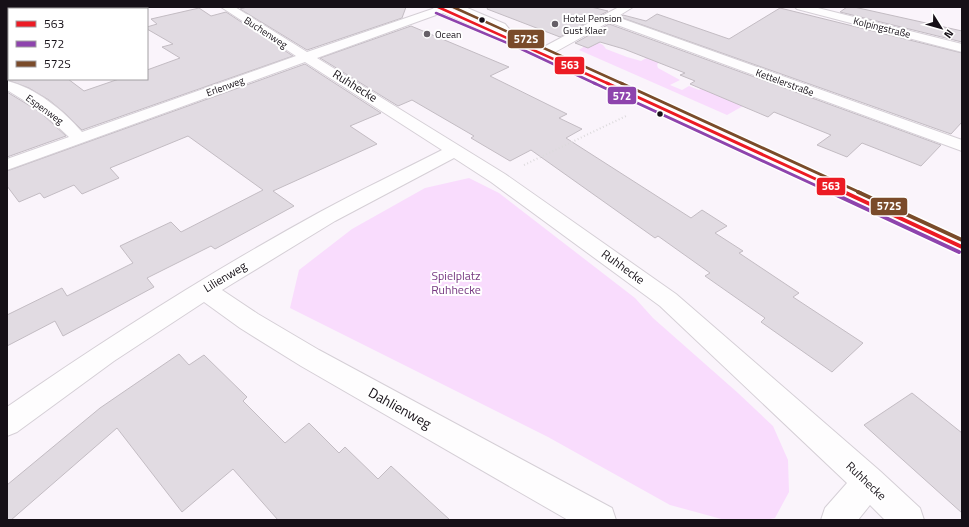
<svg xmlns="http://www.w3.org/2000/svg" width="969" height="527" font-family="'Titillium Web',sans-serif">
<rect width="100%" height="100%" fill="#faf4fb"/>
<!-- green -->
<path fill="#f9dcfd" d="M594,40L603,45L606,49L627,57L641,61L650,56L660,60L657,65L658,68L680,80L670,85L682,90L689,86L699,90L704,87L752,101L727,115L579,50Z
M469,178L499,193L635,298L653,318L738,393L773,426L788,460L789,492L775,518L765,520H725L670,505L548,437L290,308L299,270L352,229L425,188Z"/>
<!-- building -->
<path fill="#e1dbe2" stroke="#c3bcc3" d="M247,7H406L402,18L307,50L240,9Z
M488,7H591L608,11L560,37L487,9Z
M847,7H854L962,31V42L840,12Z
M199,8L211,16L226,12L293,56L82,130L67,115L49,100L29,88L7,80L68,79L84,91L119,79H147V70L180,58L162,47L173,44L147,29V27L157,24L151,19Z
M780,8L962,53V122L951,134L620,17L623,15L646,21L657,14L729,39Z
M609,24L941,145L921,166L862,143L847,157L817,145L831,135L774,112L768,117L690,84L695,81L680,75L685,73L624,49L600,42L588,48L575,43Z
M411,26L509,67L490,76L567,114L559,118L582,129L566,138L691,218L702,210L727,226L715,233L743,251L739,253L799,293L793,297L863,343L832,372L761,322L765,318L705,276L710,273L658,236L655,238L531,150L510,161L471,138L474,136L412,100L398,106L320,58Z
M305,64L381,113L350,126L377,144L273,191L294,206L215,249L211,246L147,278L154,287L63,336L55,321L7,346V315L62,288L67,296L133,263L120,246L171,222L181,232L263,190L188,136L110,168L119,178L82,194L74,185L44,198L40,193L19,202L7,186V171Z
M7,92L40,112L66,136L7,157Z
M179,354L189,365L204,355L247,397L243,401L285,443L309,423L339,453L345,447L378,479L391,466L450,520H278L233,469L182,512L117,428L11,520H7V485L100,408Z
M912,393L962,433V513L864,425Z"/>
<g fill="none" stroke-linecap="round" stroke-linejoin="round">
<defs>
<path id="lane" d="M454,7H465L505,24L510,30V36L505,39L502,38L499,28Z"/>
<path id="street" d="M221,7H235L307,52L438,7H447L449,9L447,11L317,58L505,174L676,294L880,471L920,508L924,520H885L870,505L858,520H821L825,508L847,483L660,306L491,182L454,158L335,221L222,290L258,314L319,350L612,508L616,520H568L301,366L240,328L204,302L114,361L17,432L7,436V407C108,337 212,271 320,212C360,190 401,171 442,150L305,62L7,170V159L69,137L41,111L7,90V81C36,88 63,110 82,132L296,56Z
M619,7H633L617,17L962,140V151L609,22L548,56H538L536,53L538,50Z
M795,7H814L962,44V52L797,9Z"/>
<path id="secondary" d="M432,7H448L524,39L962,238V254L954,252L514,45L434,9Z"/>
</defs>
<!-- lane casing -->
<use href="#lane" stroke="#d5cfd6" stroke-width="2"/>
<!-- street casing -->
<use href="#street" stroke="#d5cfd6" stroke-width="2"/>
<!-- secondary casing -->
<use href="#secondary" stroke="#d5cfd6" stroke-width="2"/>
<!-- path -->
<path stroke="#dcdadc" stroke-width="2" stroke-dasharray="1 2.5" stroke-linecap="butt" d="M524,165L626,116"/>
<!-- lane -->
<use href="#lane" fill="#fefdfe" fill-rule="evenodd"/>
<!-- street -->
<use href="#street" fill="#fefdfe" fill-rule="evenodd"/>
<!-- secondary -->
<use href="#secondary" fill="#fefdfe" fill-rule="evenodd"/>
<defs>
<path id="bus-1-far2" d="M438,7L609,84"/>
<path id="bus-1-far1" d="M607,83L846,193"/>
<path id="bus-1" d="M844,192L962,247"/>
<path id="bus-2-far2" d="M436,13L517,47L596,84"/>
<path id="bus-2-far1" d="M594,83L832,193"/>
<path id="bus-2" d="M830,192L959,252"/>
<path id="bus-3-far2" d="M453,7L623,84"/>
<path id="bus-3-far1" d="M621,83L861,193"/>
<path id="bus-3" d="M858,192L962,240"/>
</defs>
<!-- bus-1-far2 casing -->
<use href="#bus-1-far2" stroke="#fff" stroke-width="4"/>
<!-- bus-1-far1 casing -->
<use href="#bus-1-far1" stroke="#fff" stroke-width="5.5"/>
<!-- bus-1 casing -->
<use href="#bus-1" stroke="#fff" stroke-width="7"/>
<!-- bus-2-far2 casing -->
<use href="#bus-2-far2" stroke="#fff" stroke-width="4"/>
<!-- bus-2-far1 casing -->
<use href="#bus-2-far1" stroke="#fff" stroke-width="5.5"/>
<!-- bus-2 casing -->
<use href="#bus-2" stroke="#fff" stroke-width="7"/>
<!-- bus-3-far2 casing -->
<use href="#bus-3-far2" stroke="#fff" stroke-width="4"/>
<!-- bus-3-far1 casing -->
<use href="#bus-3-far1" stroke="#fff" stroke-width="5.5"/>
<!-- bus-3 casing -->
<use href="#bus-3" stroke="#fff" stroke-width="7"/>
<!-- bus-1-far2 -->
<use href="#bus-1-far2" stroke="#ec1b24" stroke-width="2.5"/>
<!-- bus-1-far1 -->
<use href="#bus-1-far1" stroke="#ec1b24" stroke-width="3"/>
<!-- bus-1 -->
<use href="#bus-1" stroke="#ec1b24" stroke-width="4"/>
<!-- bus-2-far2 -->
<use href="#bus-2-far2" stroke="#8e44ad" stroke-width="2.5"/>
<!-- bus-2-far1 -->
<use href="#bus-2-far1" stroke="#8e44ad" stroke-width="3"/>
<!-- bus-2 -->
<use href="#bus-2" stroke="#8e44ad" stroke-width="4"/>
<!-- bus-3-far2 -->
<use href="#bus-3-far2" stroke="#7a4b2a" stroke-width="2.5"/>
<!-- bus-3-far1 -->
<use href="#bus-3-far1" stroke="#7a4b2a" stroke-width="3"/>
<!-- bus-3 -->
<use href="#bus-3" stroke="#7a4b2a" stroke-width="4"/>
</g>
<!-- markers -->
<g fill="#161017" stroke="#fff" stroke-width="1.5">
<circle cx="482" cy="20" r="3.5"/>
<circle cx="660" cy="114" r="3.5"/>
</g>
<g fill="#666067" stroke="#fff" stroke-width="1.5">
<circle cx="555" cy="24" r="4"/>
<circle cx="427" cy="34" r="4"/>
</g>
<g text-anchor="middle" stroke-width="4" stroke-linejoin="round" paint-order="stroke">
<!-- far-poi labels -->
<g font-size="10" fill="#161017" stroke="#fff" text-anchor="start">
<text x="563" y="22">Hotel Pension<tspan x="563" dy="12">Gust Klaer</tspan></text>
<text x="435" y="38">Ocean</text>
</g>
<!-- far-street labels -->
<g font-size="10" fill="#161017" stroke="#fff">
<text transform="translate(882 27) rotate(14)" y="4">Kolpingstraße</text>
<text transform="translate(266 32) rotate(33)" y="4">Buchenweg</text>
<text transform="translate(785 82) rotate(20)" y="4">Kettelerstraße</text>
<text transform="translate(225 86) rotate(-20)" y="4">Erlenweg</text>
<text transform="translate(45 109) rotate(36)" y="4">Espenweg</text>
</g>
<!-- street labels -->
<g font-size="12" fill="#161017" stroke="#fff">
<text transform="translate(355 86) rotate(32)" y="4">Ruhhecke</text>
<text transform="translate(623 267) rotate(36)" y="4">Ruhhecke</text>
<text transform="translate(225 277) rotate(-31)" y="4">Lilienweg</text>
<text transform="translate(866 481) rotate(43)" y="4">Ruhhecke</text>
</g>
<!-- park labels -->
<g font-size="12" fill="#773981" stroke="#fff">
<text x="456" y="280">Spielplatz<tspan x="456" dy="14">Ruhhecke</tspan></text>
</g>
<!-- near-street labels -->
<g font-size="14" fill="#161017" stroke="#fff">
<text transform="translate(400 408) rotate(29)" y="5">Dahlienweg</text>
</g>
</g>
<g stroke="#fff" stroke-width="1.5">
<rect x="507" y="29" width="38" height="20" rx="4" fill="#7a4b2a"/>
<rect x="554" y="56" width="31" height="19" rx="4" fill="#ec1b24"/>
<rect x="607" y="86" width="30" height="19" rx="4" fill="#8e44ad"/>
<rect x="816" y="177" width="30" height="19" rx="4" fill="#ec1b24"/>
<rect x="870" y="197" width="38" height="19" rx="4" fill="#7a4b2a"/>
</g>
<g font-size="11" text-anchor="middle" font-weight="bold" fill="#fff">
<text x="526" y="43">572S</text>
<text x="570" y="69">563</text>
<text x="622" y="100">572</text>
<text x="831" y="190">563</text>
<text x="889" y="210">572S</text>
</g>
<!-- border -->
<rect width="969" height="527" fill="none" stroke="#161017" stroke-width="16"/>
<!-- legend -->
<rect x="8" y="8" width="140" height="72" fill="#ffffff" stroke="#a29fa2"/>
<rect x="16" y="21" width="20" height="6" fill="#ec1b24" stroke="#a29fa2"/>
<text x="44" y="28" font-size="12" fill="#161017">563</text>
<rect x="16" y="41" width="20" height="6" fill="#8e44ad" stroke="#a29fa2"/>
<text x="44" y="48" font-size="12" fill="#161017">572</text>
<rect x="16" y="61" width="20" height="6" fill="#7a4b2a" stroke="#a29fa2"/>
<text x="44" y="68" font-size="12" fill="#161017">572S</text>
<!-- north arrow -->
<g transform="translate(941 28) rotate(127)" stroke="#ffffff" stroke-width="3" paint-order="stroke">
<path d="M0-3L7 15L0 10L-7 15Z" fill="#161017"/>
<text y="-6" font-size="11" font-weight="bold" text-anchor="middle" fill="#161017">N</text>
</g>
</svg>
